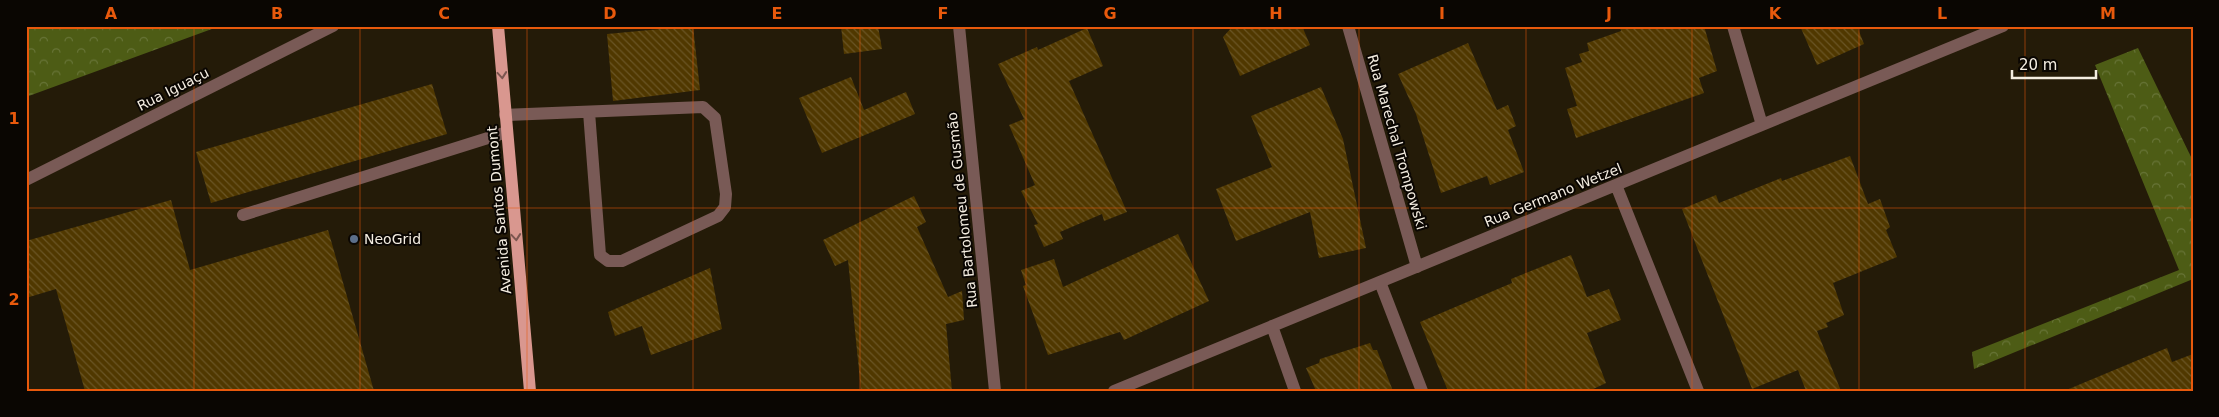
<svg xmlns="http://www.w3.org/2000/svg" width="2219" height="417" font-family="'DejaVu Sans',sans-serif">
<defs>
<pattern id="forest-crowns" width="20" height="18" patternUnits="userSpaceOnUse" patternTransform="scale(1.25)"><rect width="20" height="18" fill="#4d5c15"/><path d="M2 6a3 3 0 1 1 6 0M12 15a3 3 0 1 1 6 0" fill="none" stroke="#677437"/></pattern>
<pattern id="building-back-hatch" width="6" height="6" patternUnits="userSpaceOnUse" patternTransform="scale(1.25)"><rect width="6" height="6" fill="#503800"/><path d="M-1 5l2 2M0 0l6 6M5-1l2 2" fill="none" stroke="#6a5525"/></pattern>
</defs>
<rect width="100%" height="100%" fill="#241b08"/>
<!-- forest -->
<path fill="url(#forest-crowns)" d="M26,26H220L26,97Z
M2138,48L2193,161V279L1974,369L1972,352L2179,270L2095,65Z"/>
<!-- building -->
<path fill="url(#building-back-hatch)" d="M693,26L700,90L613,101L607,34Z
M841,26H878L882,49L844,54Z
M1233,26H1302L1310,45L1240,76L1223,37Z
M1620,26H1704L1717,71L1699,78L1704,93L1576,138L1567,109L1577,106L1565,68L1582,62L1579,54L1589,51L1587,43L1621,31Z
M1800,26H1857L1864,44L1817,65Z
M1087,28L1103,66L1069,81L1127,212L1104,221L1102,214L1060,232L1063,239L1044,247L1034,225L1038,224L1021,191L1035,185L1009,125L1024,119L998,64L1037,47L1038,50Z
M1468,43L1497,110L1508,105L1516,126L1508,130L1524,172L1490,185L1487,176L1441,193L1416,114L1398,74Z
M851,77L864,110L906,92L915,114L822,153L799,98Z
M432,84L447,134L211,203L196,152Z
M1321,87L1343,139L1366,248L1319,258L1310,212L1236,241L1216,189L1272,167L1251,116Z
M1850,156L1868,204L1880,199L1890,227L1886,230L1897,257L1833,283L1844,315L1826,323L1828,327L1817,331L1841,391H1806L1798,370L1752,389L1682,209L1716,195L1719,203L1781,178L1782,181Z
M914,196L926,222L917,227L948,297L962,291L964,320L946,324L952,391H861L848,260L835,266L823,240Z
M171,200L190,270L328,230L374,391H85L56,289L26,298V241Z
M1178,234L1209,301L1124,340L1120,332L1048,355L1023,286L1026,285L1021,270L1054,259L1063,287Z
M1571,255L1587,297L1609,289L1621,320L1587,333L1606,383L1589,391H1448L1420,322L1512,283L1511,279Z
M710,268L722,329L651,355L642,326L615,336L608,312Z
M1370,343L1373,350H1377L1393,391H1316L1306,368L1319,363L1320,359Z
M2167,348L2172,362L2193,354V391H2064Z"/>
<g fill="none" stroke-linecap="round" stroke-linejoin="round">
<!-- service -->
<path stroke="#795a56" stroke-width="12" d="M505,115L703,107L715,118L726,194L725,207L718,216L622,261H608L600,255L589,112
M243,215L507,132"/>
<!-- minor -->
<path stroke="#795a56" stroke-width="12" d="M959,26L995,391
M1348,26L1417,267
M1733,26L1762,125
M1616,185L1698,391
M1380,282L1422,391
M1272,326L1295,391
M1114,391L2003,26"/>
<!-- tertiary -->
<path stroke="#795a56" stroke-width="12" d="M26,180L333,26"/>
<!-- primary -->
<path stroke="#d9978f" stroke-width="12" d="M498,26L530,391"/>
</g>
<!-- one-way arrows -->
<defs><path id="oneway-chevron" d="M-2-3.5L2.5 0L-2 3.5" fill="none" stroke-width="1.6" stroke-linecap="round" stroke-linejoin="round" transform="scale(1.25)"/></defs>
<g stroke="#7c5650">
<use href="#oneway-chevron" transform="translate(502 75) rotate(85)"/>
<use href="#oneway-chevron" transform="translate(516 237) rotate(85)"/>
</g>
<!-- grid -->
<path fill="none" stroke="#e8590c" stroke-width="1" stroke-opacity="0.55" d="M194,26V391M360,26V391M527,26V391M693,26V391M860,26V391M1026,26V391M1193,26V391M1359,26V391M1526,26V391M1692,26V391M1859,26V391M2025,26V391M26,208H2193"/>
<!-- markers -->
<circle fill="#5c6f8a" stroke="#0a0602" stroke-width="2" cx="354" cy="239" r="5"/>
<g text-anchor="middle" stroke-width="4" stroke-linejoin="round" paint-order="stroke">
<!-- street labels -->
<g font-size="14" fill="#f4ede1" stroke="#0a0602">
<text transform="translate(173 89) rotate(-27)" y="5">Rua Iguaçu</text>
<text transform="translate(1397 142) rotate(74)" y="5">Rua Marechal Trompowski</text>
<text transform="translate(1553 195) rotate(-22)" y="5">Rua Germano Wetzel</text>
<text transform="translate(499 210) rotate(-95)" y="5">Avenida Santos Dumont</text>
<text transform="translate(962 210) rotate(-96)" y="5">Rua Bartolomeu de Gusmão</text>
</g>
<!-- poi labels -->
<g font-size="14" fill="#f4ede1" stroke="#0a0602" text-anchor="start">
<text x="364" y="244">NeoGrid</text>
</g>
</g>
<!-- border -->
<rect width="2219" height="417" fill="none" stroke="#0a0602" stroke-width="55"/>
<!-- scale -->
<path d="M2012 70v8h84v-8" fill="none" stroke="#f4ede1" stroke-width="2.5"/>
<text x="2019" y="70" font-size="15" fill="#f4ede1" stroke="#0a0602" stroke-width="4" paint-order="stroke">20 m</text>
<rect x="28" y="28" width="2164" height="362" fill="none" stroke="#e8590c" stroke-width="2"/>
<g font-size="16" text-anchor="middle" font-weight="bold" fill="#e8590c">
<text x="111" y="19">A</text>
<text x="277" y="19">B</text>
<text x="444" y="19">C</text>
<text x="610" y="19">D</text>
<text x="777" y="19">E</text>
<text x="943" y="19">F</text>
<text x="1110" y="19">G</text>
<text x="1276" y="19">H</text>
<text x="1442" y="19">I</text>
<text x="1609" y="19">J</text>
<text x="1775" y="19">K</text>
<text x="1942" y="19">L</text>
<text x="2108" y="19">M</text>
<text x="14" y="124">1</text>
<text x="14" y="305">2</text>
</g>
</svg>
